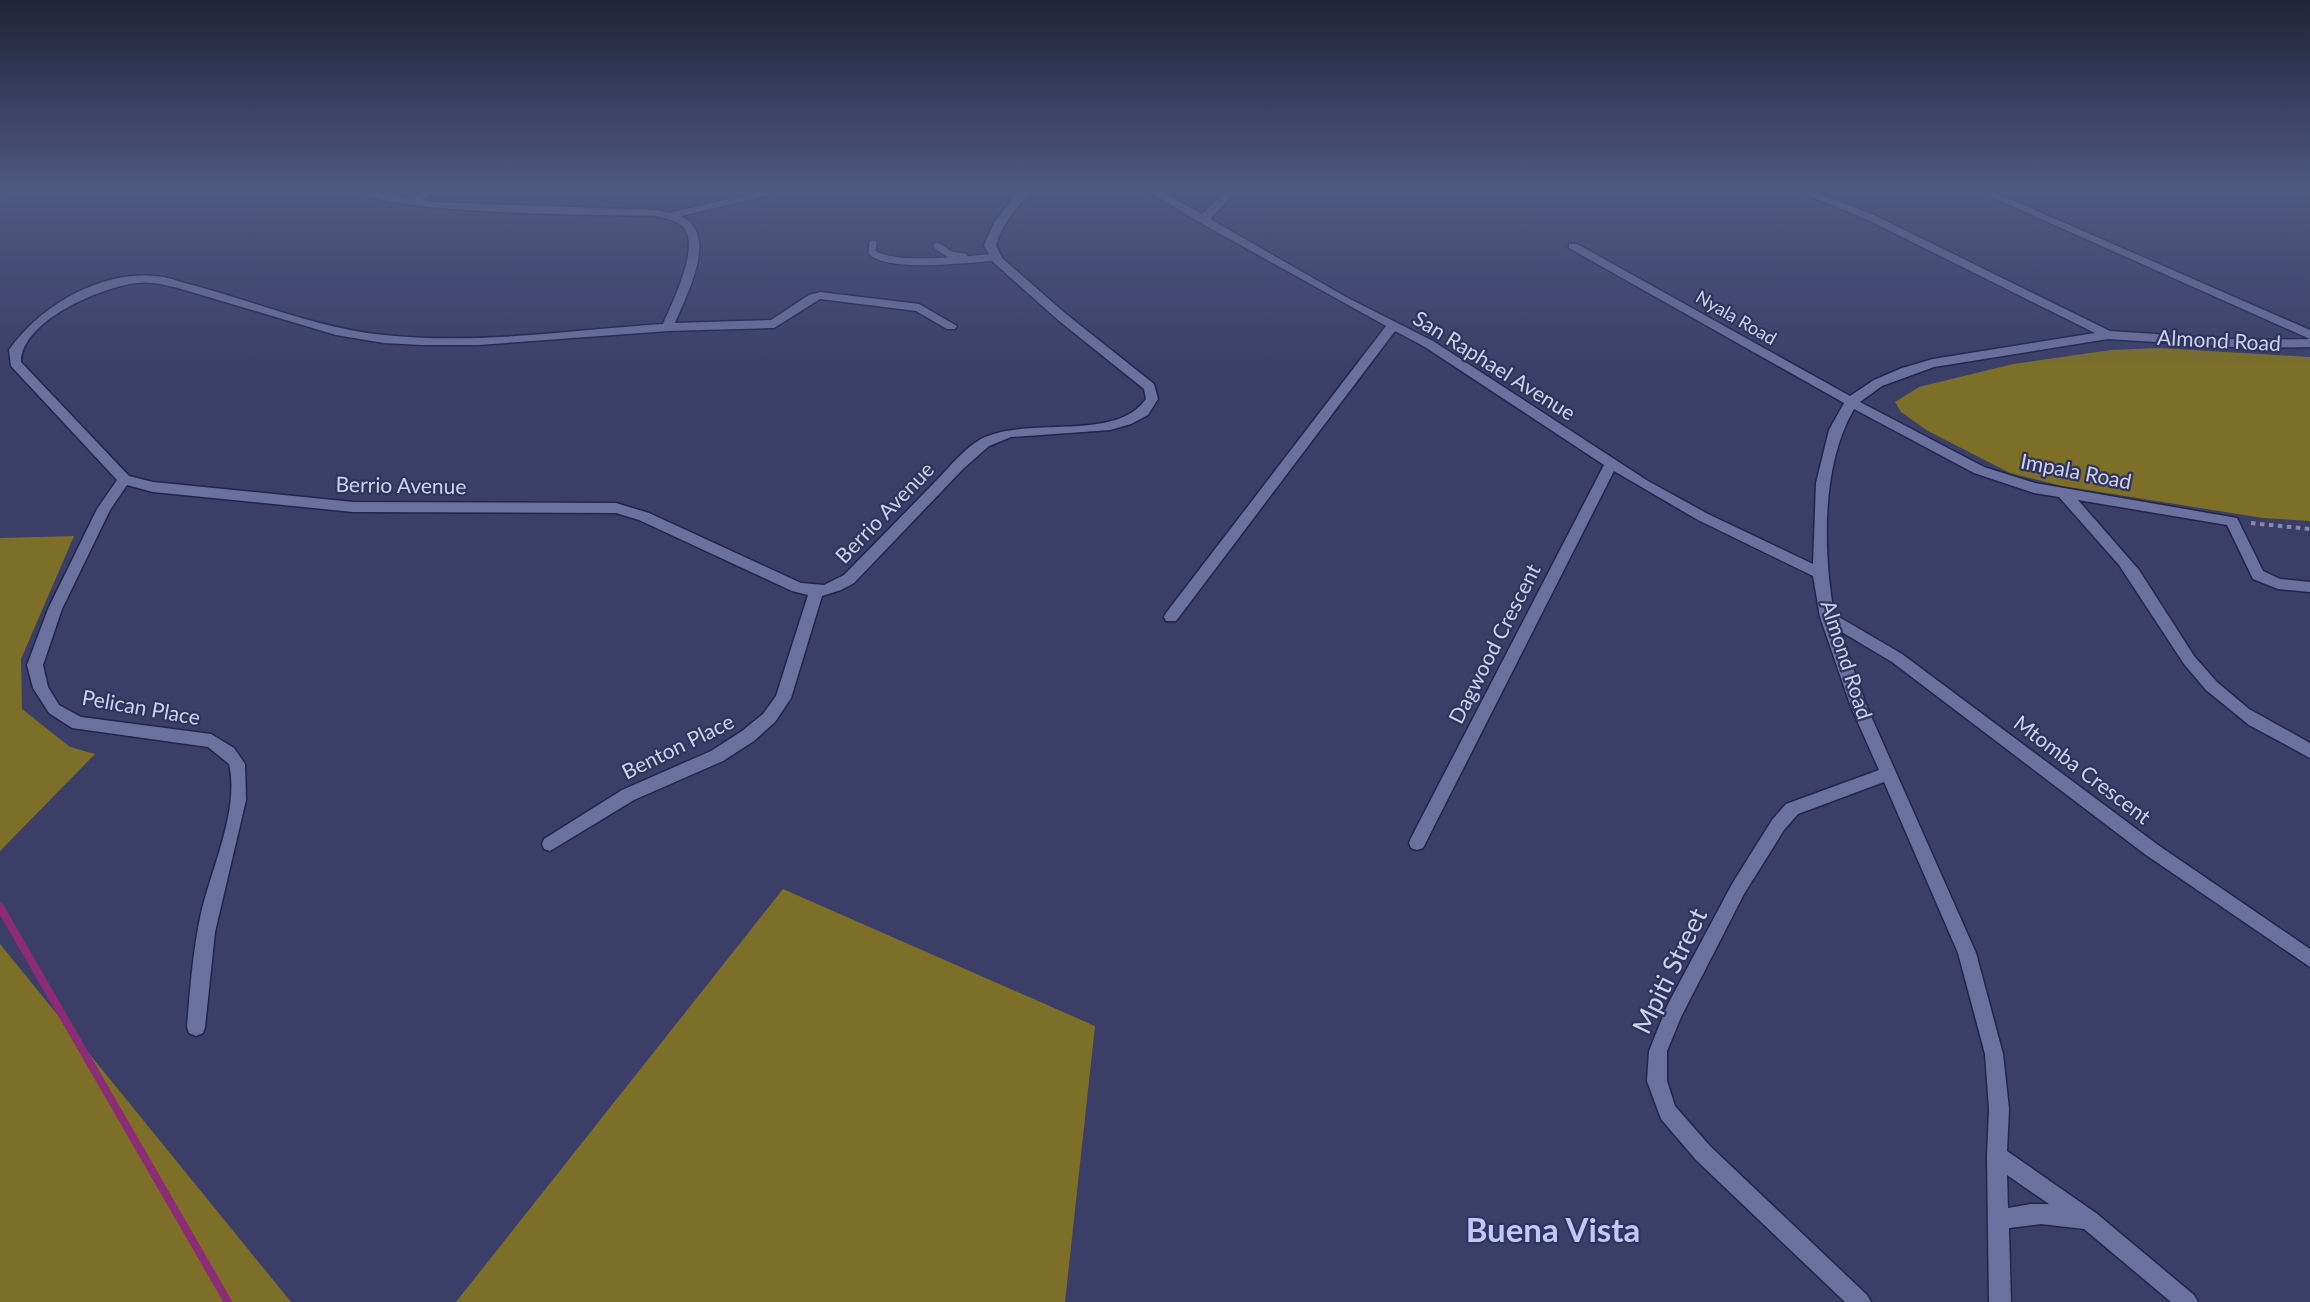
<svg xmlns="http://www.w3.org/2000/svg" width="2310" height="1302" font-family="Lato,sans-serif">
<rect width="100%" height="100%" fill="#3b3f68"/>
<!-- forest -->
<path fill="#7d6f27" d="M2160,348L2310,357V521L2263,518L2062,486L2010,473L1928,431L1901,412L1895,402L1919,387L2013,364L2111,350Z
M74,536L21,659L22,709L70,747L95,754L0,851V538Z
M783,889L1095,1026L1065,1302H456Z
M0,944L291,1302H0Z"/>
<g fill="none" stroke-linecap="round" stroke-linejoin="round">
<!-- stream -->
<path stroke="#8c2c76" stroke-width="8" d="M0,907L228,1302"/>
<defs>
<path id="service" d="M873,244L872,252C889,269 971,259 996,257
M937,246L951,255L964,257"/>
<path id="minor" d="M0,189H13L0,197Z
M356,189C375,189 394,195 413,199L424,189H435L423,200L431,202L659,210L669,213L770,189H788L787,191L681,216C720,234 686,296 675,323L771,320L809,295L820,292L919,304L957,326L955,329H947L916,311L820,299L774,328L668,331L478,345H422L384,343L336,335L178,288C164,285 151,281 137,283C101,287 21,321 21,362L129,476L153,482L353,502L616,503L649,513L801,583L824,585L844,575C874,544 904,514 934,483C948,469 963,449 981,439C1028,415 1115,443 1146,399L1144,389L1058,320L993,262L984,245L995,221L1021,189H1032C1018,208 1003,221 996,245L1002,258L1066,314L1154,384L1158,399L1148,415L1131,424L1110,430L1011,437L989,446L963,469L854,583L841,590L822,596L791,698L775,722L754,741L723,761L634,800L550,851L544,849L542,844L544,839L622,790L711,751L742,731L763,714L776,696L808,595L792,591L639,520L616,513L353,512L153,492L127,485L110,510L62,609L43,665L48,687L59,705L81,717L211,734L234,748L245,764L246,800L215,932L205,1027L203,1033L196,1036L189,1033L187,1027C190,989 193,950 201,913C211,869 240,809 229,764L208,747L72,728L49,713L33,688L27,665L48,609L97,509L117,480L11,366L9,350C39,307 99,271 153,276C163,276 172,279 181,282C249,299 315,328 384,335C476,345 572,330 663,324C672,303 700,248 684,228C678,220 666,219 658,216C610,215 380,215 356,189Z
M1145,189H1157L1202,214L1228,189H1239L1210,219L1346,297L1433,341L1648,481L1708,514L1813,564L1816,483L1829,430L1844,403L1569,248V244H1577L1850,396L1874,380L1902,368L1933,359L2095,333L1866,219L1792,189H1806L1874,215L2110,331L2248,340L2310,339V347L2248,348L2108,339L1934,367L1882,386L1860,402L1984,467L2035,483L2237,518L2263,571L2280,579L2310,582V592L2278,589L2253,579L2227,525L2078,500L2139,570L2194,656L2217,682L2249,709L2310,743V758L2249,725L2206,690L2184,664L2119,565L2059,497L2034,493L1974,473L1854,409C1821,466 1823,550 1834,614L1902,654L2158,845L2310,949V967L2146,855L1892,662L1840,631L1867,707L1976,953L2003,1054L2009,1109L2007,1151L2096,1213L2194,1295L2198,1302H2171L2084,1229L2041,1224L2009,1228L2011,1302H1989L1987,1156L1989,1109L1985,1054L1958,953L1884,782L1798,814L1784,830L1744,894L1681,1017L1667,1051V1081L1675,1106L1710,1146L1867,1295L1871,1302H1845L1696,1160L1661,1119L1647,1081L1649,1051L1667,1006L1732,884L1772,820L1786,804L1879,770L1851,707L1820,617L1813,576L1698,520L1614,471L1423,848L1417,850L1411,848L1409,843L1411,838L1604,465L1425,347L1395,331L1176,621H1166L1164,617L1166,613L1386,326L1199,222ZM2007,1175L2049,1204H2031L2008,1208Z
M1974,189H1987L2310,330V339Z"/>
</defs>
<!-- service casing -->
<use href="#service" stroke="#22244c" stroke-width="9"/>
<!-- minor casing -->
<use href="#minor" stroke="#22244c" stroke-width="3"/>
<!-- path -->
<path stroke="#8589aa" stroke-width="4" stroke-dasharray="4.5 4.5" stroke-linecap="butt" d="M2251,523L2310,529"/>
<!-- service -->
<use href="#service" stroke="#6b719e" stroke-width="7"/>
<!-- minor -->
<use href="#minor" fill="#6b719e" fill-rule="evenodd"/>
</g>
<!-- sky -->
<linearGradient id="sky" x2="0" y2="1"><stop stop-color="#202339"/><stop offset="0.51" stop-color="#4f5880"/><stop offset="1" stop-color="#4f5880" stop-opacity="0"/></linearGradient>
<rect width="2310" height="371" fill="url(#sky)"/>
<g text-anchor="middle" stroke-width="4.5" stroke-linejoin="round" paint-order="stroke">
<!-- far-street labels -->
<g font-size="18" fill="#cdd2eb" stroke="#30345d">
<text transform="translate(1736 318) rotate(30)" y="6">Nyala Road</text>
</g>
<!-- street labels -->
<g font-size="21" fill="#cdd2eb" stroke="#30345d">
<text transform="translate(2219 341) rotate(3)" y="7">Almond Road</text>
<text transform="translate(1494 366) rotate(32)" y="7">San Raphael Avenue</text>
<text transform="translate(2076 472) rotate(11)" y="7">Impala Road</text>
<text transform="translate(401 486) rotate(1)" y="7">Berrio Avenue</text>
<text transform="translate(885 513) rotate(-46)" y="7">Berrio Avenue</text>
<text transform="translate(1495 644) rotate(-63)" y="7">Dagwood Crescent</text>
<text transform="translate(1846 660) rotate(72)" y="7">Almond Road</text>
<text transform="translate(141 708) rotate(10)" y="7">Pelican Place</text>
<text transform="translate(678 747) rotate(-26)" y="7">Benton Place</text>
<text transform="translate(2082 770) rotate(37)" y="7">Mtomba Crescent</text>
</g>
<!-- near-street labels -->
<g font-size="26" fill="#cdd2eb" stroke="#30345d">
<text transform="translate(1670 971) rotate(-64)" y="9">Mpiti Street</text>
</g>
<!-- near-district labels -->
<g font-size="33" font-weight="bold" fill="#c0c7fa" stroke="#30345d">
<text x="1553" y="1242">Buena Vista</text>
</g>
</g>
</svg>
